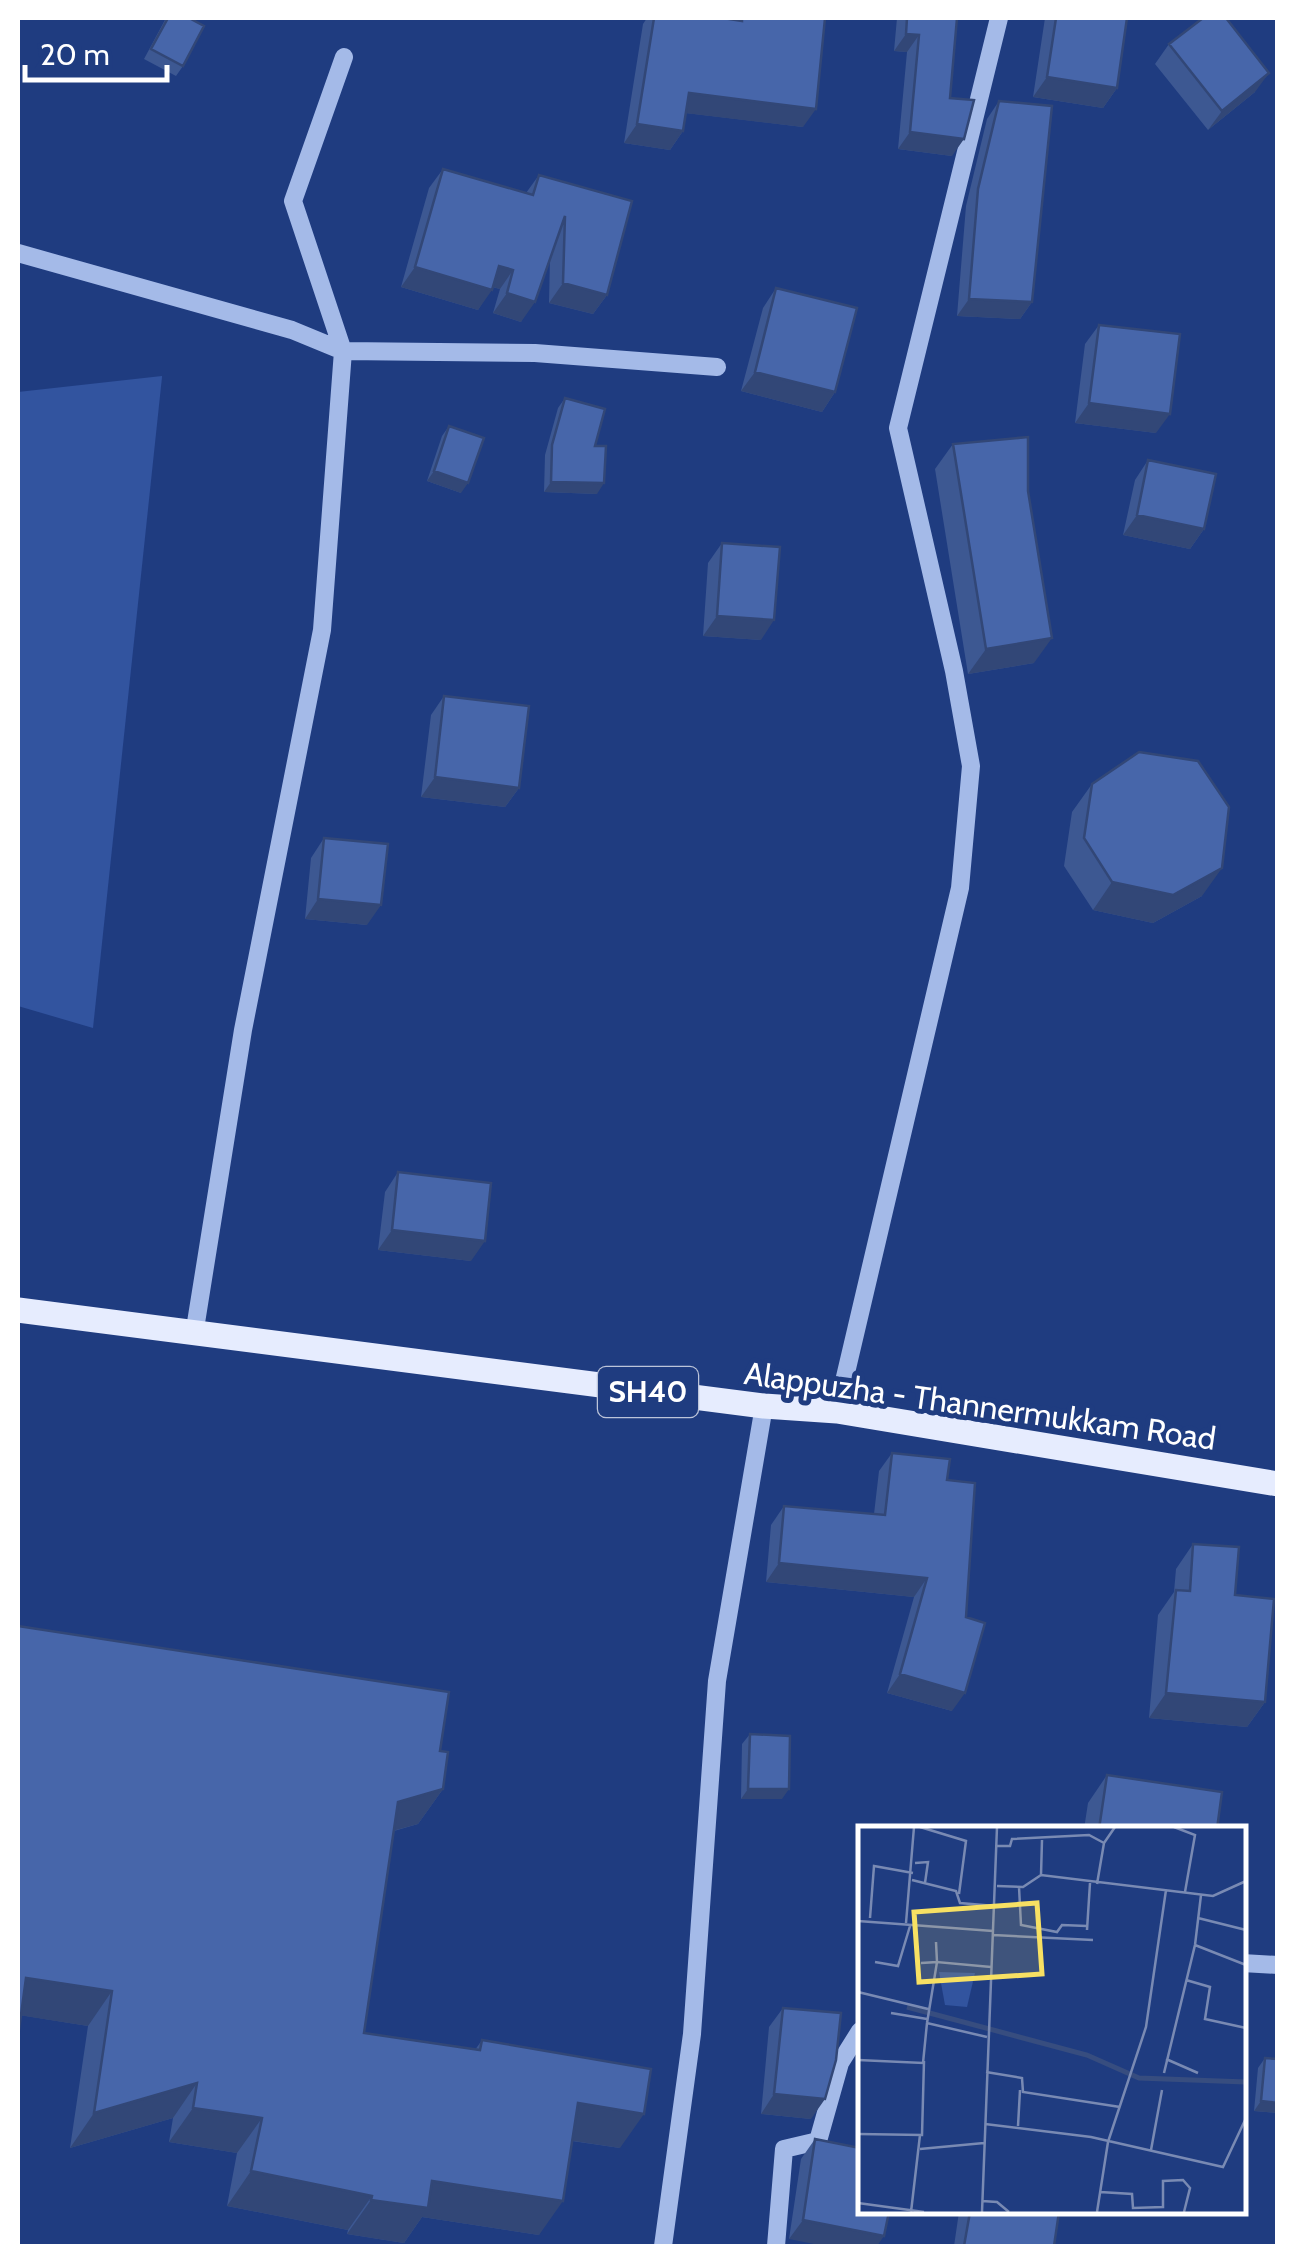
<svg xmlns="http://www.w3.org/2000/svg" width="1295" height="2264" font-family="Cabin,sans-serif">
<rect width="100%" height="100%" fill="#1f3c80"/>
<!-- green -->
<path fill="#32549f" d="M162,376V377L93,1028L18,1006V392Z"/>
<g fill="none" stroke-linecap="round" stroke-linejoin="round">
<!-- minor -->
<path stroke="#a4bae8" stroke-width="18" d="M344,57L293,201L343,351L535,353L717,367
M18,253L292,330L343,351L322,630L243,1030L194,1335
M837,1411L960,888L971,766L954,671L898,428L999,18
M1242,1963L1278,1965
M663,2246L692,2034L717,1681L764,1406
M776,2246L784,2149L818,2141L840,2063L860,2031"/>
<!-- major -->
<path stroke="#e6ecfe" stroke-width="25" d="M18,1310L764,1406L837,1411L1278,1484"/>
</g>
<!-- wall -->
<path fill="#3d5892" d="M166,18H189L183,66L176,76L144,59Z
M647,18L731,19V18H825L803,127L686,113L683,131L670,150L624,143L643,24Z
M897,18H957L950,98L952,156L898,149L907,52L894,51Z
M1045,18H1127L1117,88L1103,108L1033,97Z
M1169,44L1255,92L1208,130L1155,64Z
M999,101L1032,302L1020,319L957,316L966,206L987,119Z
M443,169L526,193L539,175L607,295L593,314L549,303L550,257L521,322L493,313L500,289L492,287L478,310L401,287L429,188Z
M776,288L835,392L822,412L741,391L763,308Z
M1099,325L1156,433L1075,423L1085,344Z
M565,398L597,494L544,492L545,455L558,408Z
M449,426L461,493L427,481L442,436Z
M953,444L1028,491L1034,663L968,674L935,469Z
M1148,460L1204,529L1190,549L1123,535L1135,480Z
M722,543L761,640L703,636L708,563Z
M444,696L519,788L505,807L421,797L431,715Z
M1092,784L1202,896L1153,923L1093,910L1064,866L1072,812Z
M324,838L367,925L305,919L311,858Z
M398,1172L471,1261L378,1250L385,1192Z
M892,1453L947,1480L952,1711L887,1693L914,1597L766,1582L771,1525L784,1506L874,1514L879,1471Z
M1193,1544L1235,1595L1265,1702L1247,1727L1149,1718L1158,1615L1174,1592L1176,1569Z
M18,1626L440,1751L443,1789L418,1824L394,1831L364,2033L475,2050L482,2040L620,2148L572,2141L539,2235L422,2217L404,2243L347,2234L348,2230L227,2206L237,2153L169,2142L173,2118L70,2148L88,2026L20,2015Z
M750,1734L782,1799H741L742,1744Z
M1107,1775L1217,1829H1084L1088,1803Z
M783,2008L811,2119L761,2114L769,2027Z
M1265,2058L1278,2113L1254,2111L1258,2068Z
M815,2139L884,2236L789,2239L801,2159Z
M959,2212H1059L1054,2246H954Z"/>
<!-- shaded-wall -->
<path fill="#324777" d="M906,34L919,35L907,52L894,51Z
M1269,73L1255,92L1208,130L1222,111Z
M1047,77L1117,88L1103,108L1033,97Z
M689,93L816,109L803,127L676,112Z
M637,124L683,131L670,150L624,143Z
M910,132L964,139L952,156L898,149Z
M499,266L513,270L500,289L485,285Z
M415,267L492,290L478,310L401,287Z
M563,283L607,295L593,314L549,303Z
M507,293L535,302L521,322L493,313Z
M969,299L1032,302L1020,319L957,316Z
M755,372L835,392L822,412L741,391Z
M1089,403L1170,414L1156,433L1075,423Z
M434,471L468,483L461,493L427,481Z
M551,482L604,483L597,494L544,492Z
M1137,515L1204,529L1190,549L1123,535Z
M717,616L774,620L761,640L703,636Z
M1052,638L1034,663L968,674L986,649Z
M435,777L519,788L505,807L421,797Z
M1222,868L1202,896L1153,923L1093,910L1112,882Z
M318,899L381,905L367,925L305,919Z
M392,1230L485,1241L471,1261L378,1250Z
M779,1563L927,1578L914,1597L766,1582Z
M900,1674L965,1693L952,1711L887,1693Z
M1166,1693L1265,1702L1247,1727L1149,1718Z
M443,1789L418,1824L374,1836L398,1802Z
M748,1789H789L782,1799H741Z
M26,1978L112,1991L88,2026L18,2015Z
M197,2083L173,2118L70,2148L94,2113Z
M774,2094L825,2099L811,2119L761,2114Z
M1261,2101L1278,2103V2113L1254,2111Z
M578,2103L644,2114L620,2148L554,2138Z
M193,2108L262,2118L237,2153L169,2142Z
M251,2171L372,2196L348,2230L227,2206Z
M432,2181L563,2201L539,2235L422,2217L404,2243L347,2234L371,2200Z
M803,2220L884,2236L877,2246H824L789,2239Z"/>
<!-- building -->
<path fill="#4766aa" stroke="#324777" stroke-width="2.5" d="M168,18H189L204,26L183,66L151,49Z
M654,18H723L742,21V18H825L816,109L689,93L683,131L637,124Z
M907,18H957L950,98L974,100L964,139L910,132L919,35L906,34Z
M1056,18H1127L1117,88L1047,77Z
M1203,18H1226L1269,73L1222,111L1169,44Z
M999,101L1052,106L1032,302L969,299L978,189Z
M443,169L533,195L539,175L632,201L607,295L563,283L565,216L535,302L507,293L513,270L499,266L492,290L415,267Z
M776,288L857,308L835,392L755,372Z
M1099,325L1180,334L1170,414L1089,403Z
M565,398L605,409L595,446H606L604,483L551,482L552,445Z
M449,426L484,438L468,483L434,471Z
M1028,437V491L1052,638L986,649L953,444Z
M1148,460L1216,474L1204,529L1137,515Z
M722,543L780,547L774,620L717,616Z
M444,696L529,706L519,788L435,777Z
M1139,752L1198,761L1229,807L1222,868L1173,895L1112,882L1084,838L1092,784Z
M324,838L388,844L381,905L318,899Z
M398,1172L491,1183L485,1241L392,1230Z
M892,1453L950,1459L947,1480L975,1483L966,1617L985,1623L965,1693L900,1674L927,1578L779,1563L784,1506L885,1515Z
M1193,1544L1239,1547L1235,1595L1274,1599L1265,1702L1166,1693L1176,1590L1190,1591Z
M18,1626L449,1692L440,1751L448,1752L443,1789L398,1802L364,2033L480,2050L482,2040L651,2069L644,2114L578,2103L563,2201L432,2181L428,2208L371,2200L372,2196L251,2171L262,2118L193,2108L197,2083L94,2113L112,1991L26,1978L18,2037Z
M750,1734L790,1736L789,1789H748Z
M1107,1775L1222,1792L1217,1829H1099Z
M783,2008L841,2013L836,2060L825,2099L774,2094Z
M1265,2058L1278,2059V2103L1261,2101Z
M815,2139L860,2148V2212H889L884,2236L803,2220Z
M970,2212H1059L1054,2246H964Z"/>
<g text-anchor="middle" stroke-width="10" stroke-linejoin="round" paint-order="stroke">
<!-- shield labels -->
<rect fill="#1f3c80" stroke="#bcc4d9" stroke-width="2.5" x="598" y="1367" width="100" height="50" rx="8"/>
<g font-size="30" font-weight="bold" fill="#fff">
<text x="648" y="1402">SH40</text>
</g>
<!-- street labels -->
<g font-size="32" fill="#fff" stroke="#1f3c80">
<text transform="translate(980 1406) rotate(8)" y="11">Alappuzha - Thannermukkam Road</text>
</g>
</g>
<!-- overview -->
<g transform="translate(858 1826)">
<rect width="388" height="388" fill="#1f3c80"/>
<path d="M81,146L117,147L109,181L87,179Z" fill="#32549f"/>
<path fill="none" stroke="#374d7f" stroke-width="5" d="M49,181L229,229L281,252L388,256"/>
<path fill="none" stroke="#798ab3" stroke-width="2.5" d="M62,1L108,15L101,68M316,1L337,9L327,66M139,20H152L154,13L231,9L246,17M57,37L70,36L67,57M183,49L184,14M54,54L98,65L102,77L137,80M239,58L246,17L257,1M139,60L165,61L183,49L355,70L388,55M161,61L163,99L199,106L204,99L229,100M12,92L16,40L55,47M340,92L388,104M0,95L135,105M48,97L56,1M229,104L232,57M135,109L235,114M337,119L343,69M17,136L40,140L52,100M63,137L79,136L78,116M328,154L352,161L347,193L388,202M0,166L70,183M33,187L69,193M69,197L79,136L133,141M308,233L340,247M0,234L65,237L69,197L129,211M128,246L164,252L165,266L262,281M306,247L337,119L388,139M127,298L233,311L365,341L388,292M160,300L162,264M0,308L64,309L66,235M250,316L288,201L308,64M62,323L126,317M293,324L304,264M242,366L274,368L275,382L305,381V355L325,354L332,362L326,386M124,375L139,376L151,386M0,377L66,386M53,386L62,309M124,386L139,1M239,386L250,316"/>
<path fill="#f7e063" fill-opacity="0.15" stroke="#f7e063" stroke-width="5" d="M179,77L184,148L61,156L56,86Z"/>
<rect width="388" height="388" fill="none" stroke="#fff" stroke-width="5"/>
</g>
<!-- border -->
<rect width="1295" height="2264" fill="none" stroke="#ffffff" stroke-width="40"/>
<!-- scale -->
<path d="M25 65v15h142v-15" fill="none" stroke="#ffffff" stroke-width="5"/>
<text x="40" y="65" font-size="30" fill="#ffffff" stroke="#1f3c80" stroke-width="8" paint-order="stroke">20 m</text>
</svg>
